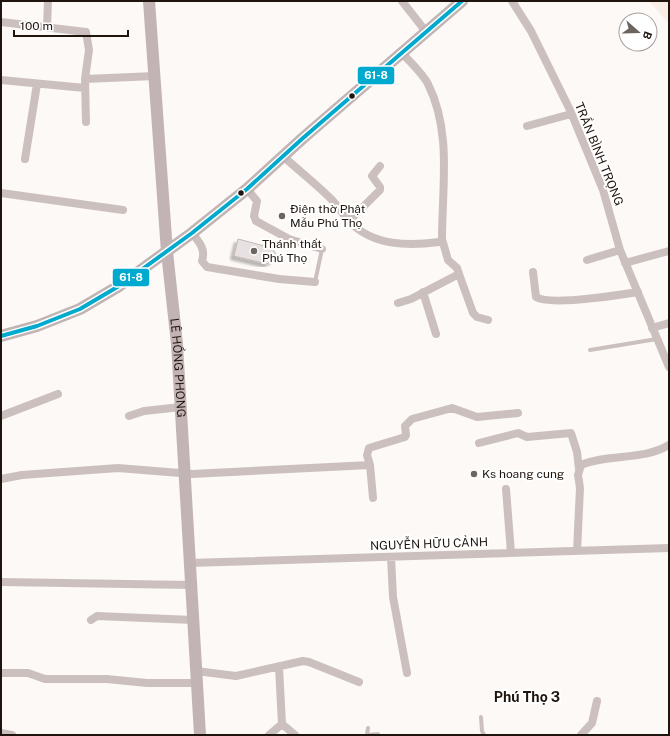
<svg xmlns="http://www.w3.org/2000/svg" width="670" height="736" font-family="'Public Sans',sans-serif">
<defs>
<filter id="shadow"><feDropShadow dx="-3.5" dy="3.5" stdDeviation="1" flood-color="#0004"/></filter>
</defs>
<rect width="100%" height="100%" fill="#fcf9f6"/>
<!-- education -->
<path fill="#f9eee6" d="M649,1H669V24Z"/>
<!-- building -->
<path fill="#e8e0e1" stroke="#c0b8b9" filter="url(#shadow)" d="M238,239L272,248L276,254L274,260L267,264L234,256Z"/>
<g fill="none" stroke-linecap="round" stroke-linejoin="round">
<!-- lane -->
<path stroke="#ccc0bf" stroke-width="4" d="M315,282L322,249
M590,350L657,339
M481,717L482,731L484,735
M367,735L368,728
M368,735L378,734"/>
<!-- street -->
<path stroke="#ccc0bf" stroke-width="8" d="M402,1L427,33
M512,1L531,31L570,110L603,190L620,250L669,367
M1,22L86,32L89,50L85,79L86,122
M47,27L48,1
M85,79L155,76
M1,80L85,88
M527,126L571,114
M283,156C298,170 315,183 329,197C338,205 343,216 351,223C374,246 409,246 439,242L442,239C442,187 452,132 428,84C423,74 411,63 403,54
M25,159L37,84
M247,189L257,201L254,216L256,221L289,239L322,249
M1,193L123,210
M349,221L380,190V187L372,176L380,166
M192,233C199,242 206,249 202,261L207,267L279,279L315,282
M587,260L620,250
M625,263L669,251
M533,272L536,297C549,306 619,295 638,292
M459,274L473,313L477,317L488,320
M423,292L436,334
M398,303L411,299L459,274L457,268L448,260L442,239
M652,328L669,323
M1,416L58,394
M129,416L144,411L181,407
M479,443L518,433L527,437L571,433L577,452L579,469
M370,465L373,498
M1,479L22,475L118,468L192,474L370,465L367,455L369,448L405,437L406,435L405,426L412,419L452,408L477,417L518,413
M506,489L511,553
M577,551L580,488L578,475L581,465C609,453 643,461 669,445
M391,557L393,597L407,673
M189,563L669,548
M1,582L191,585
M91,620L97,616L193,620
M196,671L236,676L303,661L309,662L359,682
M1,673H28L45,679H107L147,683H197
M282,724L295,735
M1,733L12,735
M269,735L282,724L279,667
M581,735L592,723L597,701"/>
<!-- secondary -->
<g stroke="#c2b4b4" stroke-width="12">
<path id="s1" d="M149,1L167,252L177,344L200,735"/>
<path d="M1,336L37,326L80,309L119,286L192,233L247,189L303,138L462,1"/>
</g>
<defs>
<path id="bus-1" d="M1,336L37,326L80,309L119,286L192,233L247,189L303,138L462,1"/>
</defs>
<!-- bus-1 casing -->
<use href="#bus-1" stroke="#fff" stroke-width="7"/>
<!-- bus-1 -->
<use href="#bus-1" stroke="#00a9ce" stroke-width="4"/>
</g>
<!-- markers -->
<g fill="#1f150e" stroke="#fff" stroke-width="1.5">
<circle cx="352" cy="96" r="3.5"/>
<circle cx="241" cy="193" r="3.5"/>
</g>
<g fill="#6c655f" stroke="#fff" stroke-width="1.5">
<circle cx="282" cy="216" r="4"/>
<circle cx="254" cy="251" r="4"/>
<circle cx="474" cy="474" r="4"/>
</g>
<g text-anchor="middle" stroke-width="4" stroke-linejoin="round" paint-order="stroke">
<!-- street labels -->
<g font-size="12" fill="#1f150e" stroke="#fff">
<text transform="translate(599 154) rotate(68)" y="4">TRẦN BÌNH TRỌNG</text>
<text dy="4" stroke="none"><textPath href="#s1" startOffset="368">LÊ HỒNG PHONG</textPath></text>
<text transform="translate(429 544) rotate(-2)" y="4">NGUYỄN HỮU CẢNH</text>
</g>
<!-- poi labels -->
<g font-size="12" fill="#1f150e" stroke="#fff" text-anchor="start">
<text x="290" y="213">Điện thờ Phật<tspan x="290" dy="14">Mẫu Phú Thọ</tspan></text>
<text x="262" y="248">Thánh thất<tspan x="262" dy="14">Phú Thọ</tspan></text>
<text x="482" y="478">Ks hoang cung</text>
</g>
<!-- quarter labels -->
<g font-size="14" font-weight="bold" fill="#1f150e" stroke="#fff">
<text x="527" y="702">Phú Thọ 3</text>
</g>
</g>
<g stroke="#fff" stroke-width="1.5">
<rect x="357" y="66" width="38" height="19" rx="4" fill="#00a9ce"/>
<rect x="112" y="268" width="38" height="19" rx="4" fill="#00a9ce"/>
</g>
<g font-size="11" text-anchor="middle" font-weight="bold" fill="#fff">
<text x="376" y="79">61-8</text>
<text x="131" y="281">61-8</text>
</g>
<!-- border -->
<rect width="670" height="736" fill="none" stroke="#1f150e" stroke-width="4"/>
<!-- north arrow -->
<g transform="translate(638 32) rotate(110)"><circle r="19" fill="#ffffff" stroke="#a5a19f"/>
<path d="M0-3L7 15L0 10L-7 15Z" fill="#6c655f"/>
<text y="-6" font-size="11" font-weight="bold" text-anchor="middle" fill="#1f150e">B</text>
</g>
<!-- scale -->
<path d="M14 30v6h114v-6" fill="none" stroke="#1f150e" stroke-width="2"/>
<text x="20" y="30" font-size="12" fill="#1f150e" stroke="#ffffff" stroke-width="3" paint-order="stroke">100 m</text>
</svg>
